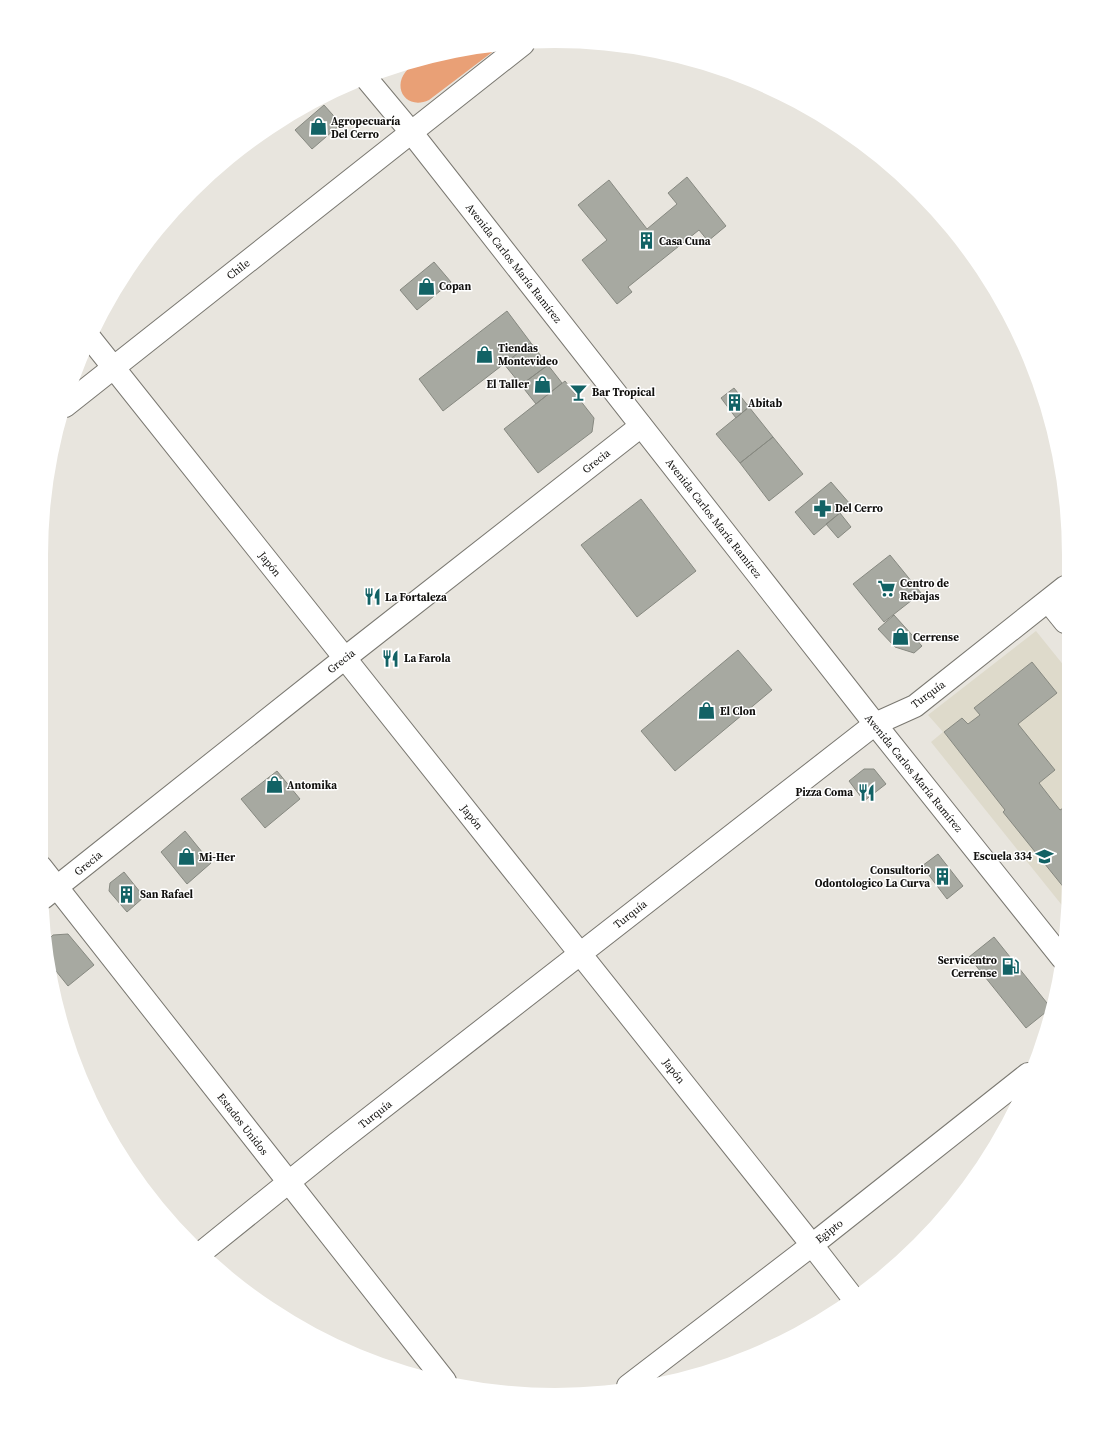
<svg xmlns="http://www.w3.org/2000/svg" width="1110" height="1436" font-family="'Source Serif 4',serif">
<rect width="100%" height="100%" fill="#e8e5de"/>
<!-- built -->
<path fill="#dedacb" d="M1036,631L1065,667V909L931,742L943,732L928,715Z"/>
<!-- green -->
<path fill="#e9a076" d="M499,47L429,100C403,112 387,80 416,63C421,60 427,59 431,58C439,56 447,52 455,51C469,48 484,48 499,47Z"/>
<!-- building -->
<path fill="#a7a9a1" stroke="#878981" d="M324,105L341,124L312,149L295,130Z
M687,177L726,226L708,241L699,230L628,287L632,292L617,304L582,260L607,240L578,205L609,180L647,229L677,204L668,193Z
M434,262L451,282L417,310L400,290Z
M507,311L531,343L443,411L419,379Z
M531,343L548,365L521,385L504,364Z
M548,365L562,383L536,404L521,385Z
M565,381L594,418L592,432L538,473L504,429Z
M734,388L749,407L736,418L721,398Z
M749,407L773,437L740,463L716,434Z
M773,437L803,474L769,501L740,463Z
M831,482L850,504L814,535L795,512Z
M641,499L696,571L637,617L581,545Z
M840,513L851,527L838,538L826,524Z
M890,555L921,593L884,622L853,584Z
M894,615L922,646L914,653L895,647L878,629Z
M738,650L772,690L675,771L641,731Z
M1032,662L1057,693L1018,724L1055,770L1039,783L1060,810L1065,807V889L1003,812L1005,810L944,732L962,718L968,724L980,715L974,708Z
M864,769H874L886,784L864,801L849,781Z
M277,771L300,799L265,828L241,799Z
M185,831L211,863L187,884L161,852Z
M938,854L963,886L947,899L922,866Z
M124,872L144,897L127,912L109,891L110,883Z
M68,934L94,965L68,986L52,966L49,939L53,935Z
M994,937L1051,1008L1026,1028L969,957Z"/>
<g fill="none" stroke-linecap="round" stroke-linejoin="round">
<defs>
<path id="minor" d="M90,338L812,1245L628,1386
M65,406L523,44
M1048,601L1065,622
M41,867L445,1381
M43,898L345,658L641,426
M202,1252L336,1144L875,724L915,706L1065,587"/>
<path id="major" d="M366,78L411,132L875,724L1062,958
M853,1298L812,1245L1028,1074"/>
</defs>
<!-- minor casing -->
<use href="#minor" stroke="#7a7871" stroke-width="24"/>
<!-- major casing -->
<use href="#major" stroke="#7a7871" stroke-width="24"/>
<!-- minor -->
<use href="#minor" stroke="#fff" stroke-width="22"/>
<!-- major -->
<use href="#major" stroke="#fff" stroke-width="22"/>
</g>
<!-- icons -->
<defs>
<symbol id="shop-bare" viewBox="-9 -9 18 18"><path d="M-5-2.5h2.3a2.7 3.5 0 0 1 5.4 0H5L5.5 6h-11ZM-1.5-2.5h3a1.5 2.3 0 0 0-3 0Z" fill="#126265" stroke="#fff" stroke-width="2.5" paint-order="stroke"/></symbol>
<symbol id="building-bare" viewBox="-9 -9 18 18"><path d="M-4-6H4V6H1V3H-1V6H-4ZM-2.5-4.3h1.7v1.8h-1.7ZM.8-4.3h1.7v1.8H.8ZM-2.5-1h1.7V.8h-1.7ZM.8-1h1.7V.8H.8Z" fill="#126265" stroke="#fff" stroke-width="2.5" paint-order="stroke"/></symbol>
<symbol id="bar-bare" viewBox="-9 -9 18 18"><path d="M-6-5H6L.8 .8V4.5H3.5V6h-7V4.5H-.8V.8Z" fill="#126265" stroke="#fff" stroke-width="2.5" paint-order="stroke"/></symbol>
<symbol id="pharmacy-bare" viewBox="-9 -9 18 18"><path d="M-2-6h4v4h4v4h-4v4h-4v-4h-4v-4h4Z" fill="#126265" stroke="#fff" stroke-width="2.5" paint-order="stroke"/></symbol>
<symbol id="supermarket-bare" viewBox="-9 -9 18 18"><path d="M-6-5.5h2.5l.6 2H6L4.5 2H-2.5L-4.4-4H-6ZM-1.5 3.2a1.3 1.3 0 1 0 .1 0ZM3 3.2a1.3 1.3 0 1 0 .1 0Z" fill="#126265" stroke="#fff" stroke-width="2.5" paint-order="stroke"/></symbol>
<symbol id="restaurant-bare" viewBox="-9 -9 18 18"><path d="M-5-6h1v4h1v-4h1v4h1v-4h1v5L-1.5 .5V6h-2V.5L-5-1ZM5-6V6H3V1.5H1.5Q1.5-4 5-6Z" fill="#126265" stroke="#fff" stroke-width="2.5" paint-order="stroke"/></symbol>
<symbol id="school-bare" viewBox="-9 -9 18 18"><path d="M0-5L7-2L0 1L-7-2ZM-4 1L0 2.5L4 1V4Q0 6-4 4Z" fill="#126265" stroke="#fff" stroke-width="2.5" paint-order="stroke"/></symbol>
<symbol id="fuel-bare" viewBox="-9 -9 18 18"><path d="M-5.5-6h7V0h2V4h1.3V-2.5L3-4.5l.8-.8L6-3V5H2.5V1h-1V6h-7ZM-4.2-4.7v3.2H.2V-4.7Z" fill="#126265" stroke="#fff" stroke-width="2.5" paint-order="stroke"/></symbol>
</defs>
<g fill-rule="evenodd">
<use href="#shop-bare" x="306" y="114" width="25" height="25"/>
<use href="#building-bare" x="634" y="228" width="25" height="25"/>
<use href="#shop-bare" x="414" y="274" width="25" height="25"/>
<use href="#shop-bare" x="472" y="342" width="25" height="25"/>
<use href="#shop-bare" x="530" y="372" width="25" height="25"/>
<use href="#bar-bare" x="566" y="380" width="25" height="25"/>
<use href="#building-bare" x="722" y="390" width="25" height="25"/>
<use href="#pharmacy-bare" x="810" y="496" width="25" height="25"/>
<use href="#supermarket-bare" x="874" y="576" width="25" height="25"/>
<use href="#restaurant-bare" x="360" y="584" width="25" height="25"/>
<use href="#shop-bare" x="888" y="624" width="25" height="25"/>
<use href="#restaurant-bare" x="378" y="646" width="25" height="25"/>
<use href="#shop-bare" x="694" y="698" width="25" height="25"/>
<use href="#shop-bare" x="262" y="772" width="25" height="25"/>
<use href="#restaurant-bare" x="854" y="780" width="25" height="25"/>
<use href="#school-bare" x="1032" y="844" width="25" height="25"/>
<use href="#shop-bare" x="174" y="844" width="25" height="25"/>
<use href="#building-bare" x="930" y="864" width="25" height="25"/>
<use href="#building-bare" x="114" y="882" width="25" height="25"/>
<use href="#fuel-bare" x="998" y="954" width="25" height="25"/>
</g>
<g text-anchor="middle" stroke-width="3" stroke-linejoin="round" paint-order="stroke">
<!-- poi labels -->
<g font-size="11" font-weight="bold" fill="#11100e" stroke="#fff" text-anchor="start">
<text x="331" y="125">Agropecuaría<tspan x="331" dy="13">Del Cerro</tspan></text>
<text x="659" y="245">Casa Cuna</text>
<text x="439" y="290">Copan</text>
<text x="498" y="352">Tiendas<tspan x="498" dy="13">Montevideo</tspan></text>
<text x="529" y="388" text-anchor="end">El Taller</text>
<text x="592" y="396">Bar Tropical</text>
<text x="748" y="407">Abitab</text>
<text x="835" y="512">Del Cerro</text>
<text x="900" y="587">Centro de<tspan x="900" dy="13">Rebajas</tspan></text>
<text x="385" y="601">La Fortaleza</text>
<text x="913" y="641">Cerrense</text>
<text x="404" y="662">La Farola</text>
<text x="720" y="715">El Clon</text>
<text x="287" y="789">Antomika</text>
<text x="853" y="796" text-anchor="end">Pizza Coma</text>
<text x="1032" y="860" text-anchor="end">Escuela 334</text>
<text x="199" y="861">Mi-Her</text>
<text x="930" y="874" text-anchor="end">Consultorio<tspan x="930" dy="13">Odontologico La Curva</tspan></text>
<text x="140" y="898">San Rafael</text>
<text x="997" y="964" text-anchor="end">Servicentro<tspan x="997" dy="13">Cerrense</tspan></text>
</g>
<!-- street labels -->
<g font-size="11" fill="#11100e" stroke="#fff">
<text transform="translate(514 263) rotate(52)" y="4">Avenida Carlos María Ramírez</text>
<text transform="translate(238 269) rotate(-38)" y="4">Chile</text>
<text transform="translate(596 461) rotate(-38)" y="4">Grecia</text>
<text transform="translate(714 518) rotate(52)" y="4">Avenida Carlos María Ramírez</text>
<text transform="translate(270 564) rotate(51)" y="4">Japón</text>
<text transform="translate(341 661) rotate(-38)" y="4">Grecia</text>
<text transform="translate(928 694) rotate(-36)" y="4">Turquía</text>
<text transform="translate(914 773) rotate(51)" y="4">Avenida Carlos María Ramírez</text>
<text transform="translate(472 817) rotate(51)" y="4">Japón</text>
<text transform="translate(88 863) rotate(-39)" y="4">Grecia</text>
<text transform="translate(630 914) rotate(-38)" y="4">Turquía</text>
<text transform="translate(674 1071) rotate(52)" y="4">Japón</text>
<text transform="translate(375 1114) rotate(-38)" y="4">Turquía</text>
<text transform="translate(243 1124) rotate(52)" y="4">Estados Unidos</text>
<text transform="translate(829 1231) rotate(-38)" y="4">Egipto</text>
</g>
</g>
<!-- crop -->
<path d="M0 0H1110V1436H0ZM555 48H555A507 507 0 0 1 1062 555V881A507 507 0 0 1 555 1388H555A507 507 0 0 1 48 881V555A507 507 0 0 1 555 48Z" fill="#fff" fill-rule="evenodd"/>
</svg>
